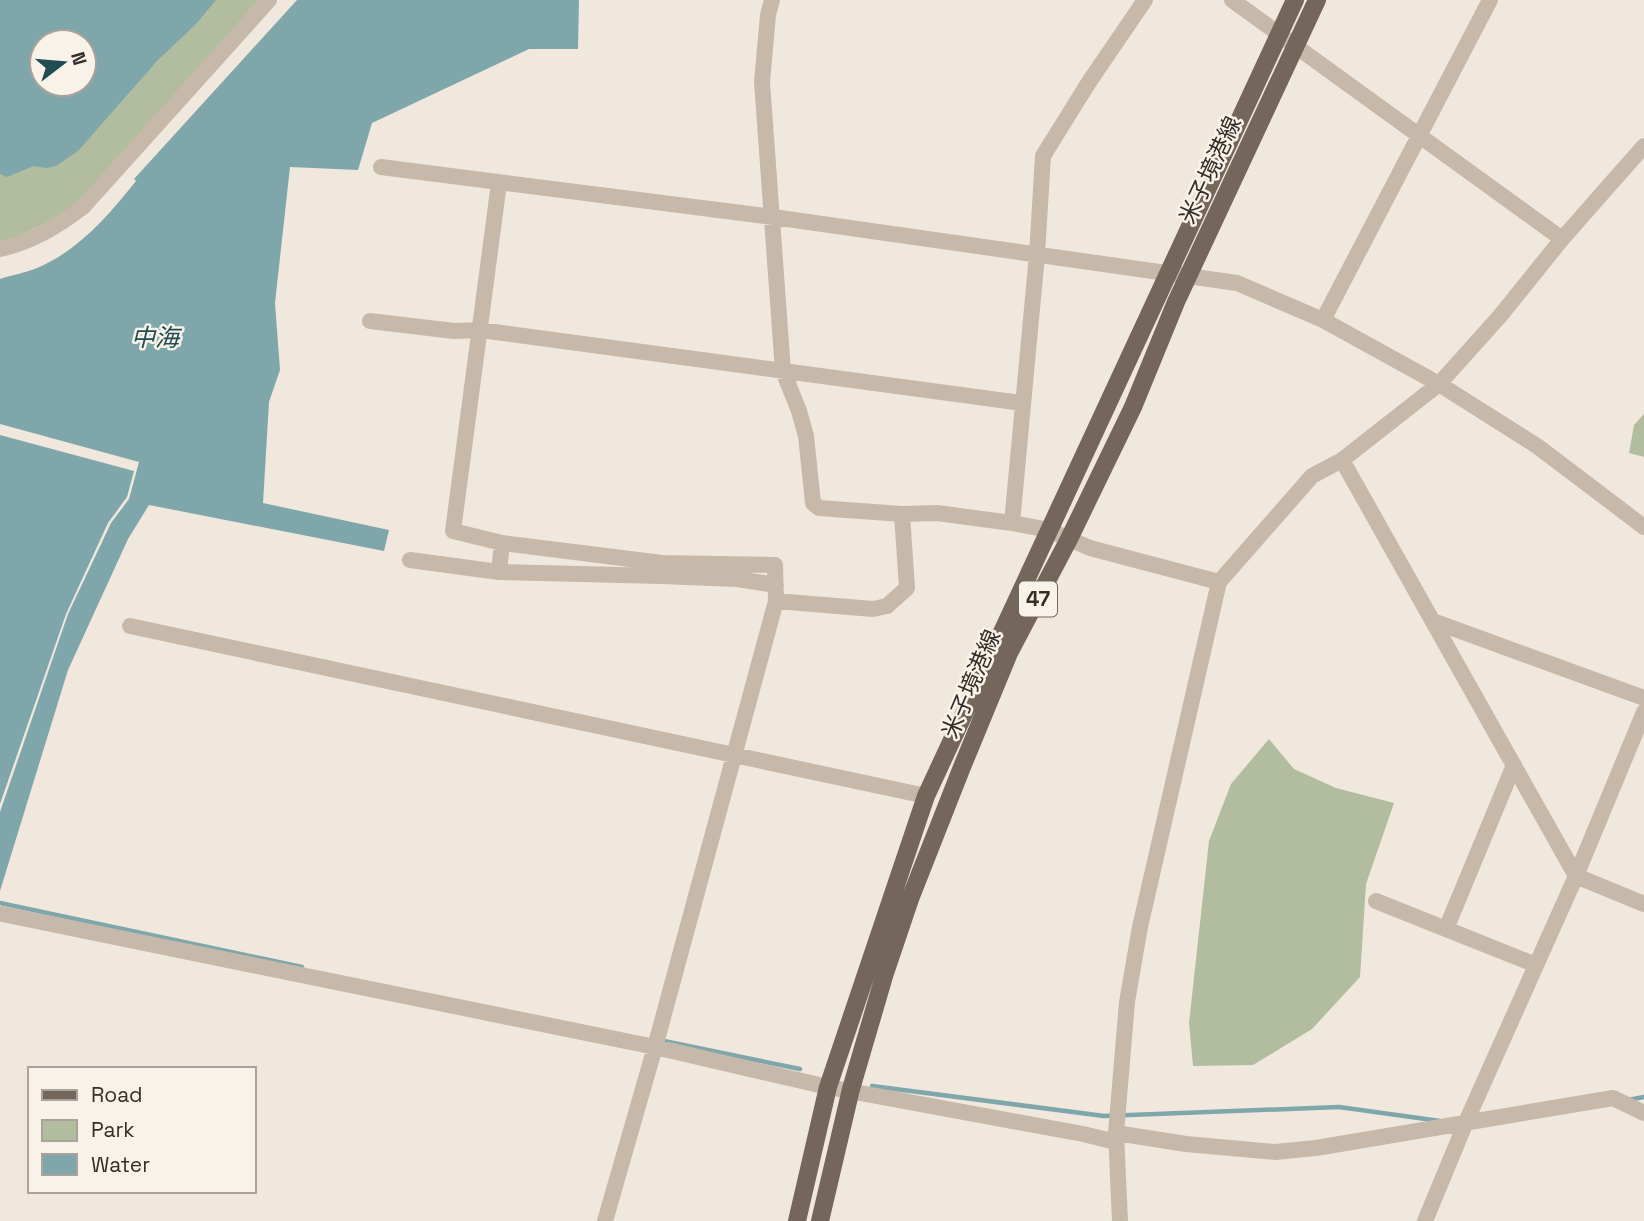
<svg xmlns="http://www.w3.org/2000/svg" width="1644" height="1221" font-family="'Space Grotesk','Noto Sans JP',sans-serif">
<rect width="100%" height="100%" fill="#f0e8dd"/>
<!-- green -->
<path fill="#b1bd9e" fill-rule="evenodd" d="M0,0H264L73,210L0,245ZM42,42H84V84H42Z
M1644,414V457L1629,453L1634,425Z
M1269,739L1294,769L1336,788L1394,803L1366,884L1360,977L1312,1029L1253,1065L1193,1066L1189,1023L1209,841L1231,784Z"/>
<!-- water -->
<path fill="#7fa6aa" fill-rule="evenodd" d="M0,0H216L196,24L157,61L78,151L56,166L47,168L34,166L7,177L0,174ZM42,42H84V84H42Z
M297,0H579L578,49H529L372,123L358,170L290,167L275,303L280,370L269,402L263,503L389,530L384,551L149,505L128,539L68,670L0,891V812L68,614L111,523L129,499L139,462L0,424V279C12,275 25,273 37,268C78,251 109,215 136,181L134,179Z
M0,435L134,471L127,497L108,523L66,614L0,804Z"/>
<g fill="none" stroke-linecap="round" stroke-linejoin="round">
<!-- stream -->
<path stroke="#7fa6aa" stroke-width="4.5" d="M0,903L302,967
M664,1041L800,1069
M872,1086L1104,1116L1339,1107L1440,1121
M1628,1100L1644,1097"/>
<!-- minor -->
<path stroke="#c7b9aa" stroke-width="16" d="M772,0L768,15L762,82L783,371L799,411L806,436L813,503L819,508L902,514L937,513L1012,523
M1145,0L1089,82L1043,156L1037,255L1012,523L1049,530L1090,548L1219,582
M1232,0L1562,239
M381,167L773,217L1237,283L1323,320L1439,384L1537,446L1644,527
M499,183L453,531L502,543L662,563L775,565L776,601L655,1047L605,1221
M0,249C32,242 58,226 83,207L269,0
M1323,320L1490,0
M370,321L454,331L480,330L1022,403
M1342,460L1576,876L1644,904
M502,543L499,572L661,576
M410,560L499,572
M661,568V576L737,579L776,585
M776,601L873,609L887,606L907,588L902,514
M1433,621L1644,698
M130,626L926,796
M1514,765L1446,929L1536,965
M1376,901L1446,929
M2,914L655,1047L828,1087L1083,1134L1116,1142
M1116,1133L1186,1144L1275,1152L1316,1148L1613,1098L1644,1113
M1120,1221L1116,1133L1127,1002L1140,927L1219,582L1312,476L1342,460L1439,384L1500,316L1562,239L1644,146
M1425,1221L1466,1122L1576,876L1644,712"/>
<!-- major -->
<path stroke="#75665b" stroke-width="18" d="M797,1221L828,1087L926,796L1295,0
M820,1221L851,1089L885,973L910,899L962,767L1009,653L1069,539L1133,407L1176,302L1317,0"/>
</g>
<g text-anchor="middle" stroke-width="5" stroke-linejoin="round" paint-order="stroke">
<!-- shield labels -->
<rect fill="#f8f2e9" stroke="#706863" stroke-width="2" x="1019" y="581.5" width="38" height="35" rx="5"/>
<g font-size="21" font-weight="bold" fill="#352d29">
<text x="1038" y="606">47</text>
</g>
<!-- street labels -->
<g font-size="23" fill="#352d29" stroke="#f8f2e9">
<text transform="translate(1210 170) rotate(-65)" y="8">米子境港線</text>
<text transform="translate(971 684) rotate(-67)" y="8">米子境港線</text>
</g>
<!-- water labels -->
<g font-size="24" font-style="italic" fill="#224c53" stroke="#f8f2e9">
<text x="155" y="346">中海</text>
</g>
</g>
<!-- legend -->
<rect x="28" y="1067" width="228" height="126" fill="#f8f2e9" stroke="#aaa39c" stroke-width="2"/>
<rect x="42" y="1090" width="35" height="10" fill="#75665b" stroke="#aaa39c" stroke-width="2"/>
<text x="91" y="1102" font-size="21" fill="#352d29">Road</text>
<rect x="42" y="1120" width="35" height="21" fill="#b1bd9e" stroke="#aaa39c" stroke-width="2"/>
<text x="91" y="1137" font-size="21" fill="#352d29">Park</text>
<rect x="42" y="1154" width="35" height="21" fill="#7fa6aa" stroke="#aaa39c" stroke-width="2"/>
<text x="91" y="1172" font-size="21" fill="#352d29">Water</text>
<!-- north arrow -->
<g transform="translate(63 63) rotate(74)"><circle r="33" fill="#f8f2e9" stroke="#aaa39c" stroke-width="2"/>
<path d="M0-5L12 26L0 18L-12 26Z" fill="#224c53"/>
<text y="-10" font-size="19" font-weight="bold" text-anchor="middle" fill="#352d29">N</text>
</g>
</svg>
